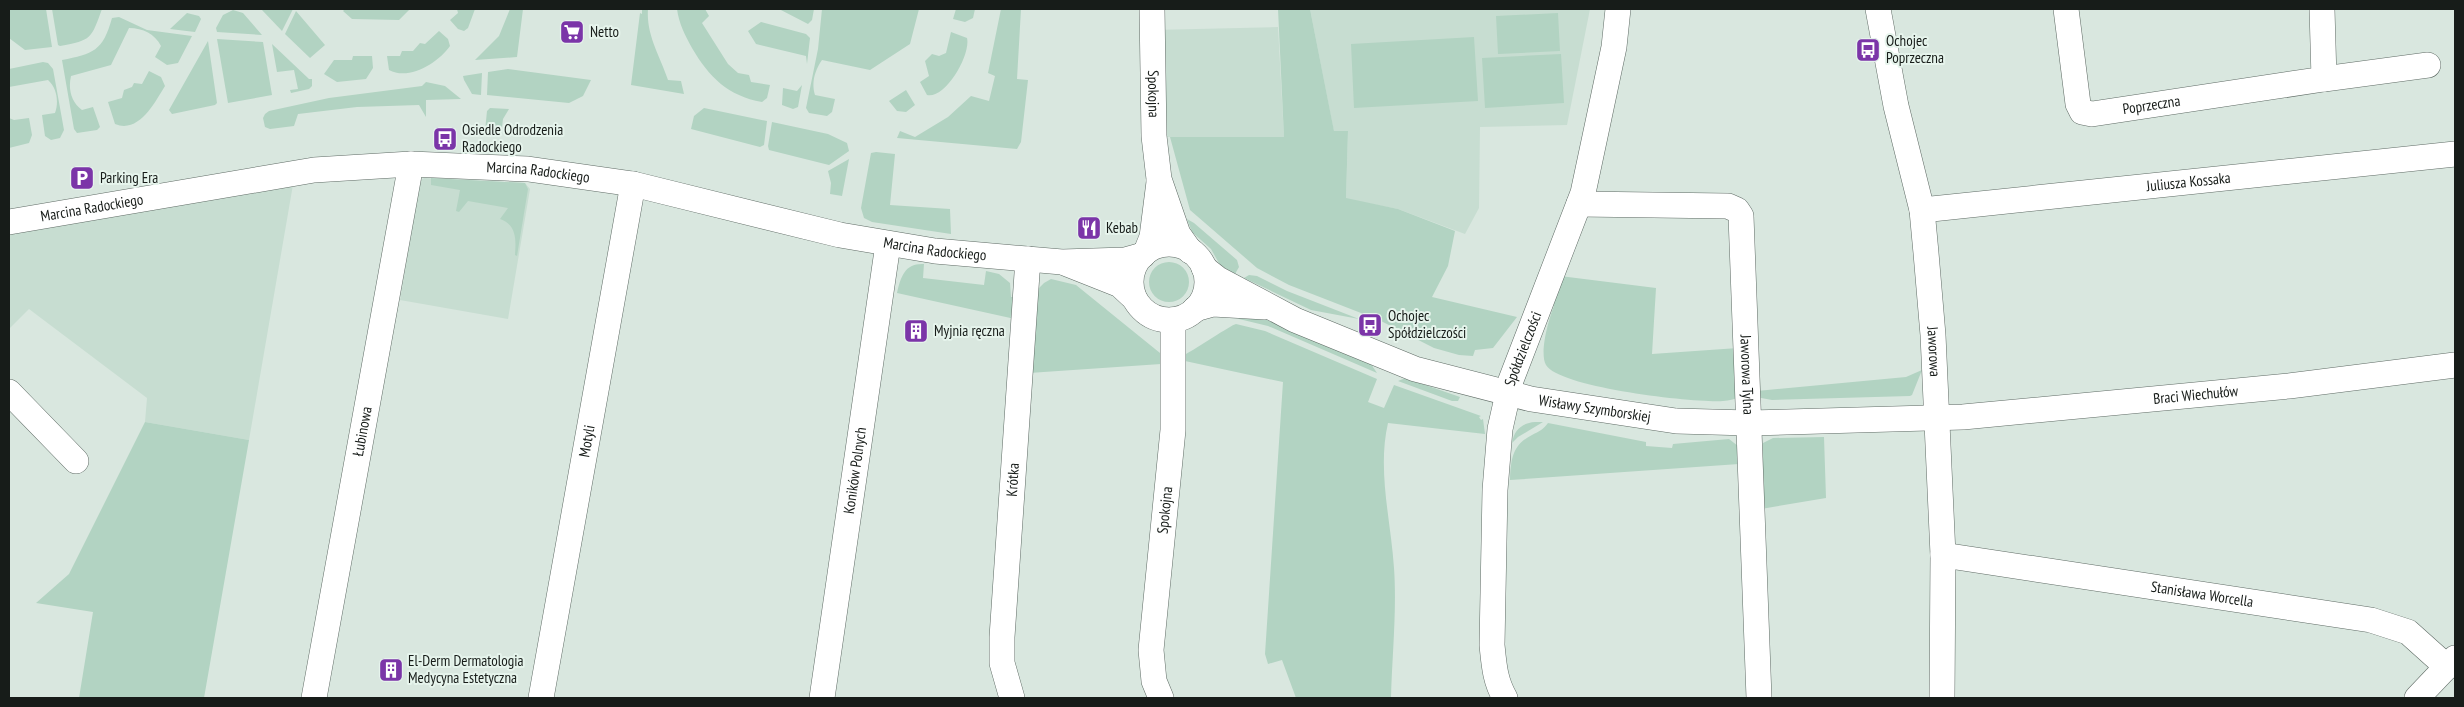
<svg xmlns="http://www.w3.org/2000/svg" width="2464" height="707" font-family="'PT Sans Narrow',sans-serif">
<rect width="100%" height="100%" fill="#d9e7df"/>
<!-- built -->
<path fill="#c7ddd1" d="M1310,9H1590L1567,125L1480,127L1479,208L1465,234L1398,209L1346,199L1348,132H1334Z
M1278,27L1284,137H1164L1153,30Z
M295,173L249,440L145,422L147,398L29,309L9,329V229Z
M424,178L525,183L530,189L508,319L400,300L420,181Z"/>
<!-- green -->
<path fill="#b2d3c2" d="M9,9H46L52,47L25,50L9,38Z
M52,9H102C91,39 92,40 60,46L58,45Z
M280,9H293L282,31L262,10Z
M345,9H410L399,20L352,19L343,11Z
M457,9H475L468,28L464,31L458,29L450,20L458,13Z
M510,9H523L517,57L475,60L499,36Z
M642,9H648C646,35 660,56 668,80L681,81L684,94L631,85L640,13L642,14Z
M677,9H705L709,16L702,23L728,64L738,73L749,75L751,82L770,85L767,98L762,102C728,96 709,77 692,48C685,35 679,24 677,9Z
M779,9H814L812,20L808,24Z
M822,9H919L910,44L870,70L822,60C815,70 811,83 815,95L835,99L832,112L827,116L809,113L806,108L818,49Z
M956,9H975L973,18L965,22L953,19Z
M1001,9H1021L1017,79L1028,80L1021,142L1017,149L897,138L900,131L915,137L948,117L971,96L989,101L995,76L988,73Z
M1278,9H1310L1334,131H1348L1346,198L1398,209L1455,231L1448,266L1432,297L1517,317L1493,348L1475,350L1473,356L1459,355L1434,348L1379,320L1289,285L1257,268L1190,210L1170,137H1284Z
M233,10L243,13L262,35L217,32L216,28L223,15Z
M296,11L325,45L310,58L285,34Z
M187,13L199,16L201,19L195,32L170,29Z
M1558,13L1560,51L1498,54L1496,16Z
M119,17L147,30L192,36L178,63L167,65L155,57L161,46C155,34 143,28 129,28L111,65L71,76C68,89 71,102 82,110L93,107L100,127L97,130L77,133L74,129L62,60C93,54 103,51 112,18Z
M761,22L806,34L810,38L807,64L806,56L756,44L748,31Z
M439,31L448,39L450,46C438,63 409,81 389,70L387,56H400L402,51H413L420,43L425,44Z
M951,32L967,38C971,54 946,99 927,95L920,82L929,76L925,61L932,54L939,56L946,53Z
M1474,37L1478,101L1354,108L1351,44Z
M217,39L263,42L272,95L228,103Z
M208,41L217,103L215,105L172,114L169,110Z
M272,44L309,79H312V86L309,89L291,93L290,90L298,89L294,70L277,72Z
M1561,54L1564,103L1485,108L1482,58Z
M353,56H372L373,68L366,79L337,82L324,74L334,60H352Z
M43,62L48,63L53,69L64,130L60,138L51,140L45,136L42,115L55,113C59,102 57,88 48,80L9,87V69Z
M508,69L591,80L583,96L569,103L487,95L488,72Z
M149,71L161,77L165,86C155,102 139,134 115,124L108,102L122,98L124,90L132,87L134,83L142,84Z
M482,73L481,95L472,94L464,80L463,76Z
M426,82L445,86L461,99L426,100V117L419,105L357,107L298,114L294,126L270,129L265,127L263,118L265,114L269,111L329,98L422,86Z
M802,85L798,107L793,109L782,105L783,88L797,91Z
M906,90L915,105L906,112L897,111L889,101Z
M490,108L509,109L503,119L501,135L487,133L485,131L487,111Z
M704,108L767,121L764,145L760,147L691,129L694,116Z
M9,118L14,120L29,118L32,135L29,143L9,148Z
M772,122L828,134L847,143L849,151L829,165L769,150L768,146Z
M876,152L895,154L890,205L950,209L951,234L872,222L864,218L861,208L871,153Z
M849,159L842,196L830,194L831,183L828,171Z
M431,178L525,183L528,189L517,256L515,255C516,240 517,225 500,219L508,208L468,201L459,212L456,211L460,190L431,185Z
M1187,219L1194,223L1237,260L1239,267L1235,274L1220,265L1211,249L1192,232Z
M1149 282a20 20 0 1 1 40 0a20 20 0 1 1-40 0Z
M924,264L923,278L984,285L986,271L999,274L1010,283L1011,297H1017L1015,319L897,293C901,276 905,263 924,264Z
M1249,275L1257,276L1287,291L1359,319L1311,310L1244,278Z
M1560,276L1656,288L1652,354L1738,348L1742,397C1736,398 1729,401 1723,401C1695,403 1560,388 1546,365C1539,353 1549,318 1554,306L1549,303Z
M1051,279L1076,285L1160,353L1161,364L1029,373L1038,289L1044,283Z
M1237,313L1271,321L1371,364L1377,373L1268,326L1239,319Z
M1236,324L1265,331L1377,379L1368,402L1384,408L1394,385L1481,416L1479,417L1481,420L1483,419L1485,434L1388,423C1377,470 1391,521 1394,568C1397,609 1392,657 1391,698H1296L1282,660L1268,664L1265,654L1283,382L1185,361L1186,354C1196,349 1231,325 1236,324Z
M1922,370L1912,395L1910,396L1772,400L1756,397L1757,391L1906,377Z
M1403,379H1408L1460,397L1458,401H1452L1398,381Z
M145,422L249,440L204,698H79L93,612L36,603L69,574Z
M1535,422H1543L1518,437L1512,443C1514,430 1522,423 1535,422Z
M1548,423L1646,442V446L1672,448L1673,444L1729,439L1738,446L1739,464L1510,480C1511,459 1512,445 1532,435C1538,432 1544,429 1548,423Z
M1824,437L1826,498L1761,509L1763,443L1773,438Z"/>
<g fill="none" stroke-linecap="round" stroke-linejoin="round">
<defs>
<g id="minor">
<path id="s1" d="M1152,9L1154,136L1159,179L1178,234L1190,251"/>
<path id="s2" d="M1878,9L1896,106L1922,210L1926,253L1933,335L1943,555L1942,698"/>
<path id="s3" d="M2066,9L2078,104L2082,112L2092,114L2324,79L2322,9"/>
<path d="M2324,79L2428,65"/>
<path id="s4" d="M1579,204L1728,206L1737,210L1741,216L1759,698"/>
<path id="s5" d="M1922,210L2455,154"/>
<path id="s6" d="M9,222L314,170L411,164L528,169L633,184L840,235L935,251L1062,262L1125,260L1143,255"/>
<circle cx="1169" cy="282" r="38"/>
<path d="M1146,252L1152,237L1159,182"/>
<path d="M1067,264L1120,285L1134,298"/>
<path id="s7" d="M1204,268L1218,279L1295,320L1415,369L1531,399L1676,421L1749,423L1963,417L2289,386L2455,365"/>
<path d="M1195,309L1213,304L1265,307"/>
<path d="M9,392L76,461"/>
<path id="s8" d="M1943,555L2371,620L2408,632L2447,667"/>
<path id="s9" d="M314,698L411,164"/>
<path id="s10" d="M541,698L633,184"/>
<path id="s11" d="M822,698L888,244"/>
<path id="s12" d="M1012,698L1002,663V637L1028,259"/>
<path id="s13" d="M1161,698L1154,681L1151,650L1173,430V320"/>
<path id="s14" d="M1505,698C1495,681 1494,665 1492,645L1495,490L1500,429L1511,380L1583,193L1614,47L1618,9"/>
<path d="M2417,698L2455,658"/>
</g>
</defs>
<!-- minor casing -->
<use href="#minor" stroke="#5f6b65" stroke-width="26"/>
<!-- minor -->
<use href="#minor" stroke="#fff" stroke-width="25"/>
</g>
<!-- icons -->
<defs>
<symbol id="supermarket-square" viewBox="-11 -11 22 22"><rect x="-9" y="-9" width="18" height="18" rx="4" fill="#7b35a8" stroke="#e6f4ec"/><path d="M-6-5.5h2.5l.6 2H6L4.5 2H-2.5L-4.4-4H-6ZM-1.5 3.2a1.3 1.3 0 1 0 .1 0ZM3 3.2a1.3 1.3 0 1 0 .1 0Z" fill="#fff"/></symbol>
<symbol id="bus-square" viewBox="-11 -11 22 22"><rect x="-9" y="-9" width="18" height="18" rx="4" fill="#7b35a8" stroke="#e6f4ec"/><path d="M-5-6H5V4H4V6H2V4H-2V6H-4V4H-5ZM-3.5-4V0h7V-4ZM-3.5 1.2v1.5H-2V1.2ZM2 1.2v1.5H3.5V1.2Z" fill="#fff"/></symbol>
<symbol id="parking-square" viewBox="-11 -11 22 22"><rect x="-9" y="-9" width="18" height="18" rx="4" fill="#7b35a8" stroke="#e6f4ec"/><path d="M-3.5-5.5H1a3.5 3.5 0 0 1 0 7H-1V5.5H-3.5ZM-1-3.4V-.6H.8a1.4 1.4 0 0 0 0-2.8Z" fill="#fff"/></symbol>
<symbol id="restaurant-square" viewBox="-11 -11 22 22"><rect x="-9" y="-9" width="18" height="18" rx="4" fill="#7b35a8" stroke="#e6f4ec"/><path d="M-5-6h1v4h1v-4h1v4h1v-4h1v5L-1.5 .5V6h-2V.5L-5-1ZM5-6V6H3V1.5H1.5Q1.5-4 5-6Z" fill="#fff"/></symbol>
<symbol id="building-square" viewBox="-11 -11 22 22"><rect x="-9" y="-9" width="18" height="18" rx="4" fill="#7b35a8" stroke="#e6f4ec"/><path d="M-4-6H4V6H1V3H-1V6H-4ZM-2.5-4.3h1.7v1.8h-1.7ZM.8-4.3h1.7v1.8H.8ZM-2.5-1h1.7V.8h-1.7ZM.8-1h1.7V.8H.8Z" fill="#fff"/></symbol>
</defs>
<g fill-rule="evenodd">
<use href="#supermarket-square" x="558" y="18" width="28" height="28"/>
<use href="#bus-square" x="1854" y="36" width="28" height="28"/>
<use href="#bus-square" x="431" y="125" width="28" height="28"/>
<use href="#parking-square" x="68" y="164" width="28" height="28"/>
<use href="#restaurant-square" x="1075" y="214" width="28" height="28"/>
<use href="#bus-square" x="1356" y="311" width="28" height="28"/>
<use href="#building-square" x="902" y="317" width="28" height="28"/>
<use href="#building-square" x="377" y="656" width="28" height="28"/>
</g>
<g text-anchor="middle" stroke-width="4" stroke-linejoin="round" paint-order="stroke">
<!-- poi labels -->
<g font-size="15" fill="#171c19" stroke="#e6f4ec" text-anchor="start">
<text x="590" y="37">Netto</text>
<text x="1886" y="46">Ochojec<tspan x="1886" dy="17">Poprzeczna</tspan></text>
<text x="462" y="135">Osiedle Odrodzenia<tspan x="462" dy="17">Radockiego</tspan></text>
<text x="100" y="183">Parking Era</text>
<text x="1106" y="233">Kebab</text>
<text x="1388" y="321">Ochojec<tspan x="1388" dy="17">Spółdzielczości</tspan></text>
<text x="934" y="336">Myjnia ręczna</text>
<text x="408" y="666">El-Derm Dermatologia<tspan x="408" dy="17">Medycyna Estetyczna</tspan></text>
</g>
<!-- street labels -->
<g font-size="15" fill="#171c19" stroke="#e6f4ec">
<text dy="5" stroke="none"><textPath href="#s1" startOffset="85">Spokojna</textPath></text>
<text dy="5" stroke="none"><textPath href="#s3" startOffset="175">Poprzeczna</textPath></text>
<text dy="5" stroke="none"><textPath href="#s6" startOffset="534">Marcina Radockiego</textPath></text>
<text dy="5" stroke="none"><textPath href="#s5" startOffset="268">Juliusza Kossaka</textPath></text>
<text dy="5" stroke="none"><textPath href="#s6" startOffset="84">Marcina Radockiego</textPath></text>
<text dy="5" stroke="none"><textPath href="#s6" startOffset="939">Marcina Radockiego</textPath></text>
<text dy="5" stroke="none"><textPath href="#s14" startOffset="355">Spółdzielczości</textPath></text>
<text dy="5" stroke="none"><textPath href="#s2" startOffset="348">Jaworowa</textPath></text>
<text dy="5" stroke="none"><textPath href="#s4" startOffset="325">Jaworowa Tylna</textPath></text>
<text dy="5" stroke="none"><textPath href="#s7" startOffset="1022">Braci Wiechułów</textPath></text>
<text dy="5" stroke="none"><textPath href="#s7" startOffset="419">Wisławy Szymborskiej</textPath></text>
<text dy="5" stroke="none"><textPath href="#s9" startOffset="271">Łubinowa</textPath></text>
<text dy="5" stroke="none"><textPath href="#s10" startOffset="261">Motyli</textPath></text>
<text dy="5" stroke="none"><textPath href="#s11" startOffset="230">Koników Polnych</textPath></text>
<text dy="5" stroke="none"><textPath href="#s12" startOffset="220">Krótka</textPath></text>
<text dy="5" stroke="none"><textPath href="#s13" startOffset="190">Spokojna</textPath></text>
<text dy="5" stroke="none"><textPath href="#s8" startOffset="262">Stanisława Worcella</textPath></text>
</g>
</g>
<!-- border -->
<rect width="2464" height="707" fill="none" stroke="#171c19" stroke-width="20"/>
</svg>
